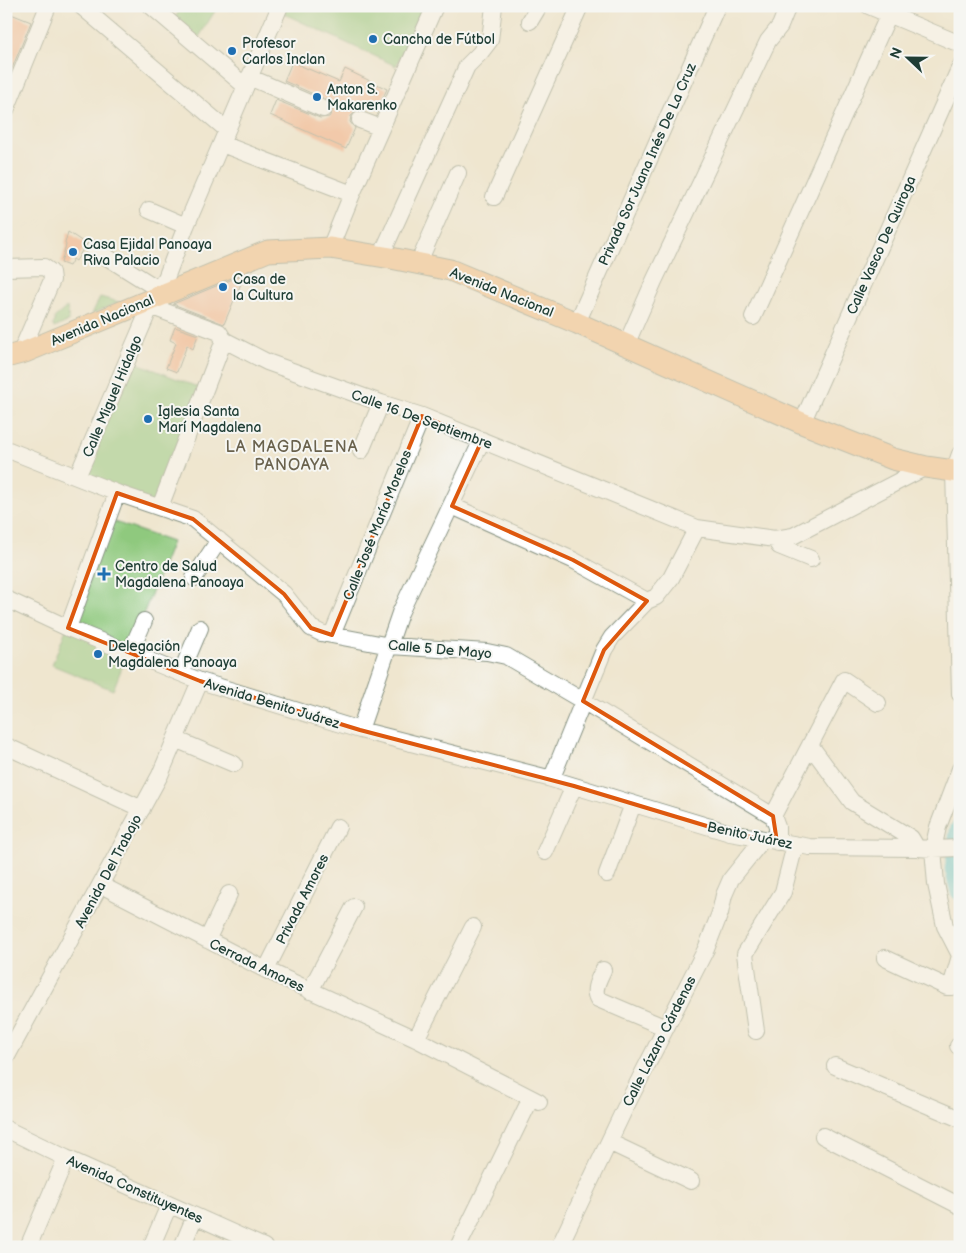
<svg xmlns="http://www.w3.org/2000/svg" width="966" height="1253" font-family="'Balsamiq Sans',sans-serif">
<rect width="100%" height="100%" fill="#f6f6f2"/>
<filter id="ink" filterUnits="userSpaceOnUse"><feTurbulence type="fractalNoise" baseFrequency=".02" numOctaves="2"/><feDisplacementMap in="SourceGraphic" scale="10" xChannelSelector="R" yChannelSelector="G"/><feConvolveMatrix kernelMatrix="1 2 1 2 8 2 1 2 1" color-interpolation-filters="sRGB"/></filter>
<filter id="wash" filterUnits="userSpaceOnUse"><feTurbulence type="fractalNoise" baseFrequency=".0096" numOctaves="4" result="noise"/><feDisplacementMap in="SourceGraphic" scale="20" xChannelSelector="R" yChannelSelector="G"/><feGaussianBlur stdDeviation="1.12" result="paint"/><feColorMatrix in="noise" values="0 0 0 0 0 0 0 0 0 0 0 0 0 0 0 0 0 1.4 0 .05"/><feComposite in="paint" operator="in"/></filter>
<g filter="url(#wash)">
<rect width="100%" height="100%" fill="#efe6cf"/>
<!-- green -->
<path fill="#8fc97e" stroke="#578359" d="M182,6H218L199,37L173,21Z
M280,6H424L396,66L278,11Z
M100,297L119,302L92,314Z
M67,307L69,321L54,328L53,325L55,321L54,318Z
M132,361L205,390L158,505L82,477Z
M109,520L172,542L113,690L52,665Z"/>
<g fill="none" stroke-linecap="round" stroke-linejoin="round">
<!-- river -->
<path stroke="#59c6d1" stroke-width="21" d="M960,830L955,869L960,890"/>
</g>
<g id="blocks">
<!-- building -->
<path fill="#f5a77b" d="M6,12L31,22L6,83Z
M292,62L339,82L345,69L387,89L378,108L367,103L364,111L358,110L351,116L350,122L355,128L346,149L270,115L276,100L320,118L329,117L332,112L331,103L327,100L284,81Z
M68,232L86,244L76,261L73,259L69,266L61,263L66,245L65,243Z
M245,274L224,324L173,304Z
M175,327L198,335L193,349L187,345L177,372L166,368L176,343L170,340Z"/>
</g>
</g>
<g filter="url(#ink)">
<use href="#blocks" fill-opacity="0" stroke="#879282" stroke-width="1"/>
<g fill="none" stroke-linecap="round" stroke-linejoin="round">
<defs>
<path id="minor" d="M81,6L227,130
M151,6L245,86
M869,6L960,44
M530,21L539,6
M249,77L323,109
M6,110L48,6
M360,120L381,128
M222,144L352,194
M494,197L580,6
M149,210L186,226
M330,248L352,194L435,6
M94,249L158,289
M381,256L467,66L480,53L490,40L494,6
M418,264L458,173
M6,268L44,267L51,272L52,280L21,352
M150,306L219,332L224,340L267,362L381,403L422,416L697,528L775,539L793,536L926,467
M753,317L889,14
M577,323L717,6
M626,345L654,281L768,41L780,26L788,6
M802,423L960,67
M6,449L117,493L193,519L284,594L311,628L321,633L390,646L487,652L506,656L583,701L773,816L777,827V842
M361,451L381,403
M960,454L954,471L960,694
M77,477L158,289L166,278L186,226L280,6
M452,506L573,560L647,601
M160,507L224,340
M775,539L779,546L811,559
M194,578L219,540
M6,599L68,628L200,681L360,730L548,778L730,833L810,847L917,848L933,849L960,848
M68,628L117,493
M332,635L422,416
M130,653L144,621
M181,673L200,628
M360,730L400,613L482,440
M175,739L234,764
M810,745L852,802L911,838L917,848
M6,746L142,809
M960,769L938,827L933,849L936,884L945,926L960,955
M548,778L553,775L604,650L612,637L647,601L656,597L671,578L697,528
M773,816L844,680L878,703
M545,852L574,786
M607,874L633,804
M101,885L266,970L416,1039L539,1102
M207,940L229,894
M885,958L947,987H951L960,956
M266,970L338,827
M603,970C599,979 592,990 598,999L666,1028
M310,991L354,907
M756,1031L745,954L783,892L795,845
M416,1039L473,927
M958,1046H960
M6,1058L160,775L200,681
M835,1066L960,1119
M6,1129L66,1158L264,1247
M823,1136L960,1206
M609,1142L691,1181
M28,1247L66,1158
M151,1247L169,1205
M182,1247L195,1216
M458,1247L531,1098
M559,1247L624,1110L706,949L720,913L724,895L731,879L763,839"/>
<path id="major" d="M6,357L25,352L268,251L330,248L391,258L450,270L577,323L802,423L893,459L926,467L960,472"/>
</defs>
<!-- minor casing -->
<use href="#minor" stroke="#879282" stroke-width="18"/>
<!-- major casing -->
<use href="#major" stroke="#879282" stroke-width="23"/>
<!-- minor -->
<use href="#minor" stroke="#fff" stroke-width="16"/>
<!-- major -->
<use href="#major" stroke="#f6be87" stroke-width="21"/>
</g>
</g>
<!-- marked area -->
<path d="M0 0H966V1253H0ZM422,416L482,440L452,506L573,560L647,601L604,650L583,701L773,816L777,842L730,833L574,786L360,730L200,681L68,628L117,493L193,519L284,594L311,628L332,635Z" fill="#efe6cf" fill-opacity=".55" fill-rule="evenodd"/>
<path fill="none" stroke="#de580e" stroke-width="4" stroke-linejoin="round" d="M422,416L482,440L452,506L573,560L647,601L604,650L583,701L773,816L777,842L730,833L574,786L360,730L200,681L68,628L117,493L193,519L284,594L311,628L332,635Z"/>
<!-- markers -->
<g fill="#1f6fb2" stroke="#f6f6f2" stroke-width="2">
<circle cx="373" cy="39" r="5"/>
<circle cx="232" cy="51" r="5"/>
<circle cx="317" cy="97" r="5"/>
<circle cx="73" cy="252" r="5"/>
<circle cx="223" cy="287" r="5"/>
<circle cx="148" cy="419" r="5"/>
<path d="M101.5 566.5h5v5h5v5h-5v5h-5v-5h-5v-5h5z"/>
<circle cx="98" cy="654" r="5"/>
</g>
<g text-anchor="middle" stroke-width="4" stroke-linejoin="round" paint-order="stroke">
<!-- poi labels -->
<g font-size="14" fill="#1f3d34" stroke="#f6f6f2" text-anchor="start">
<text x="383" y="44">Cancha de Fútbol</text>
<text x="242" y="48">Profesor<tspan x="242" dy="16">Carlos Inclan</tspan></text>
<text x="327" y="94">Anton S.<tspan x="327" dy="16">Makarenko</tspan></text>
<text x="83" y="249">Casa Ejidal Panoaya<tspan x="83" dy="16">Riva Palacio</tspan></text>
<text x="233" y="284">Casa de<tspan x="233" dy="16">la Cultura</tspan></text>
<text x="158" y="416">Iglesia Santa<tspan x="158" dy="16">Marí Magdalena</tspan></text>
<text x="115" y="571">Centro de Salud<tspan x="115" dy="16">Magdalena Panoaya</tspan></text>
<text x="108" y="651">Delegación<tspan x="108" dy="16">Magdalena Panoaya</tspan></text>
</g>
<!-- street labels -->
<g font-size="14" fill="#1f3d34" stroke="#f6f6f2">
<text transform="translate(647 164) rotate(-66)" y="5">Privada Sor Juana Inés De La Cruz</text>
<text transform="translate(881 245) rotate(-66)" y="5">Calle Vasco De Quiroga</text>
<text transform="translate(502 292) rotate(22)" y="5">Avenida Nacional</text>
<text transform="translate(102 320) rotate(-23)" y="5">Avenida Nacional</text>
<text transform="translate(112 396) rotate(-67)" y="5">Calle Miguel Hidalgo</text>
<text transform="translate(422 419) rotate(20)" y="5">Calle 16 De Septiembre</text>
<text transform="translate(377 525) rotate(-68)" y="5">Calle José María Morelos</text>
<text transform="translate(440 649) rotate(5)" y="5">Calle 5 De Mayo</text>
<text transform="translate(272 703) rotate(17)" y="5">Avenida Benito Juárez</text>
<text transform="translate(750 835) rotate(12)" y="5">Benito Juárez</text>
<text transform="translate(108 871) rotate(-62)" y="5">Avenida Del Trabajo</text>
<text transform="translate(302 899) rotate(-63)" y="5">Privada Amores</text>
<text transform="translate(257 965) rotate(26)" y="5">Cerrada Amores</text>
<text transform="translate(659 1041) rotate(-63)" y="5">Calle Lázaro Cárdenas</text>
<text transform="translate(135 1189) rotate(24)" y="5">Avenida Constituyentes</text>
</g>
<!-- quarter labels -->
<g font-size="16" letter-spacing="1" fill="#6a624d" stroke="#f6f6f2">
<text x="292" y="452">LA MAGDALENA<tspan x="292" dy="18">PANOAYA</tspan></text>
</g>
</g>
<!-- margin -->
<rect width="966" height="1253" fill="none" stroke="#f6f6f2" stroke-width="25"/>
<!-- north arrow -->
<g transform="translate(908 58) rotate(292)" stroke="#f6f6f2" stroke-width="4" paint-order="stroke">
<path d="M0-4L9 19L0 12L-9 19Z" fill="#1f3d34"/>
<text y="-8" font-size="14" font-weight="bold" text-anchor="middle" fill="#1f3d34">N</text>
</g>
</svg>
